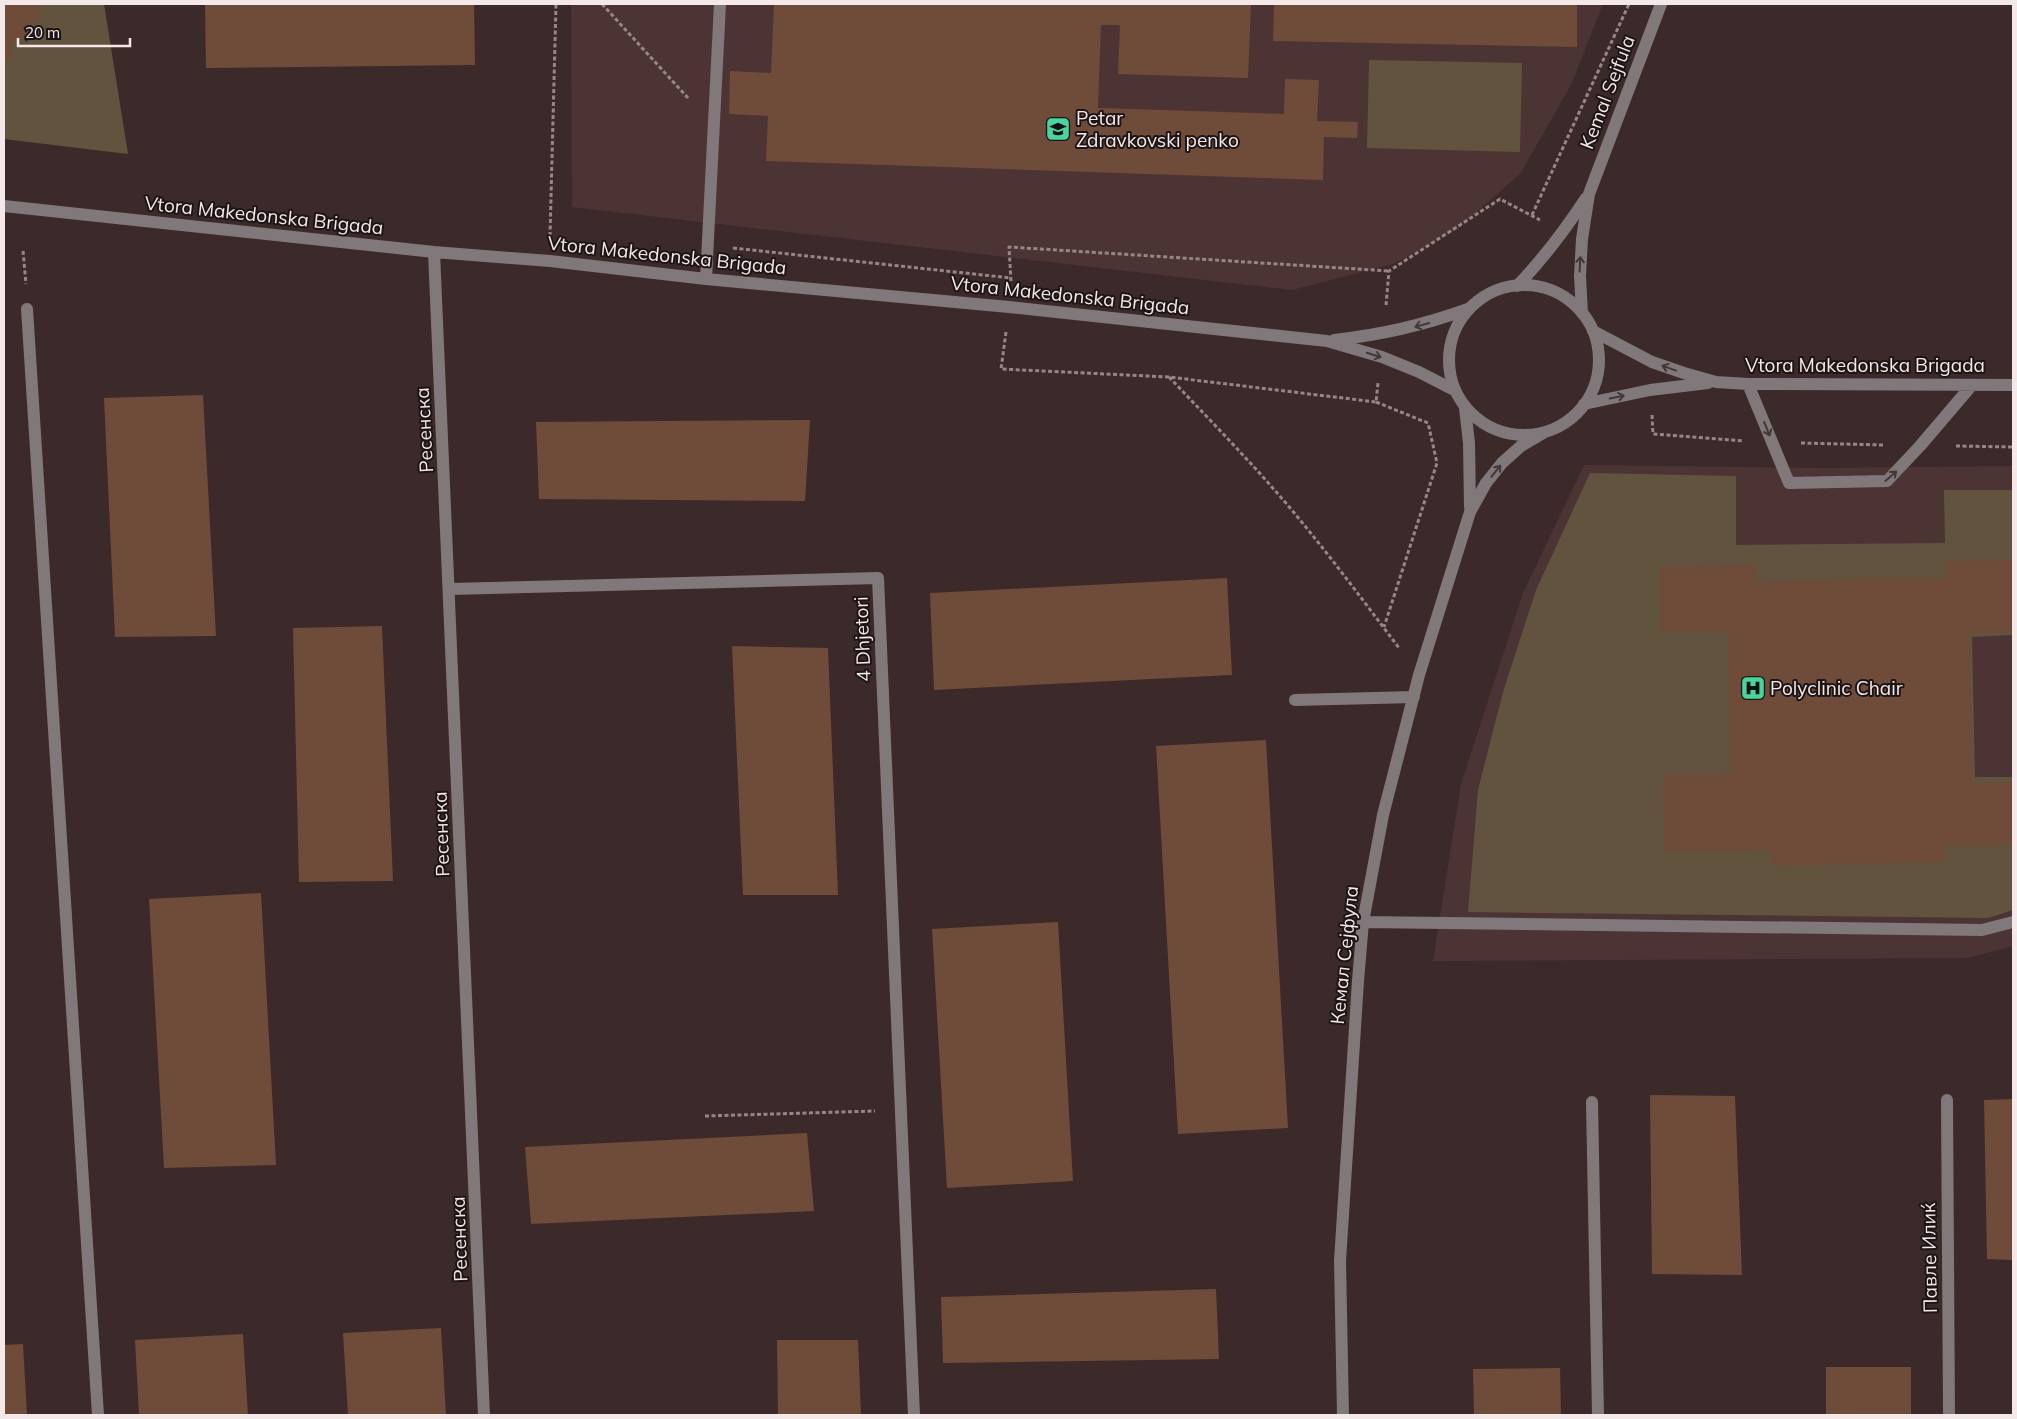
<svg xmlns="http://www.w3.org/2000/svg" width="2017" height="1419" font-family="Mulish,sans-serif">
<rect width="100%" height="100%" fill="#3c2a2a"/>
<!-- built -->
<path fill="#4c3435" d="M571,4H1603L1571,85L1520,174L1456,230L1393,264L1292,290L572,207Z
M1584,465L1829,468L2013,466V946L1968,958L1433,961L1461,784L1523,593Z"/>
<!-- green -->
<path fill="#62533e" d="M4,4H104L128,154L4,139Z
M1369,60L1522,63L1520,152L1367,148Z
M1590,473L1736,476V545L1945,543L1944,490H2013V635L1972,637L1975,777H2013V910L1988,918L1468,912L1478,790L1503,692L1536,590Z"/>
<!-- building -->
<path fill="#6f4b3a" d="M4,4H41L40,20L32,22L31,39L13,38L12,60H4Z
M205,4H474L475,65L206,68Z
M774,4H1251L1248,78L1118,74L1120,25H1101L1098,108L1284,114L1285,79L1319,80L1317,121L1358,122L1357,138L1324,137L1323,180L766,161L768,116L729,114L730,71L771,73Z
M1274,4H1577V47L1273,41Z
M203,395L216,636L115,637L104,398Z
M810,420L805,501L539,499L536,422Z
M2013,560V632L1969,633L1972,783L2013,782V844L1944,846L1945,862L1773,866V850L1664,852L1663,775L1731,774L1728,631L1662,632L1660,567L1754,565L1755,582L1824,580L1946,578V561Z
M1227,578L1232,675L934,690L930,593Z
M382,626L393,881L299,882L293,628Z
M732,646L828,648L838,895H743Z
M1266,740L1288,1128L1178,1134L1156,746Z
M261,893L276,1165L164,1168L149,899Z
M1058,922L1073,1181L947,1188L932,929Z
M1650,1095L1735,1096L1742,1275L1652,1274Z
M2013,1099V1260L1987,1259L1984,1100Z
M807,1133L814,1211L531,1224L525,1147Z
M1216,1289L1219,1359L943,1363L941,1297Z
M441,1328L446,1415H348L343,1333Z
M243,1334L248,1415H139L135,1340Z
M777,1340H858L861,1415H778Z
M23,1344L27,1415H4V1345Z
M1826,1367H1911V1415H1826Z
M1560,1368L1561,1415H1474L1473,1369Z"/>
<g fill="none" stroke-linecap="round" stroke-linejoin="round">
<!-- path -->
<path stroke="#968686" stroke-width="3" stroke-dasharray="4 2.5" stroke-linecap="butt" d="M602,4L688,98
M1532,215L1629,4
M550,236L556,4
M733,248L1011,278
M23,251L26,284
M1011,281L1009,247L1389,271
M1386,305L1389,271L1500,199L1540,220
M1006,332L1001,369L1169,377L1376,402L1378,383
M1169,377C1208,418 1248,459 1285,502C1325,549 1362,599 1399,648
M1376,402L1428,423L1437,463L1384,627
M1652,415L1653,434L1744,441
M1801,443L1884,445
M1956,446L2013,447
M705,1116L875,1111"/>
<!-- minor -->
<path stroke="#81787c" stroke-width="12" d="M4,206L434,252L550,261L706,279L1009,307L1327,341L1382,357L1419,372L1454,390
M434,252L484,1415
M706,279L720,4
M1449 360a75 75 0 1 1 150 0a75 75 0 1 1-150 0Z
M1517,286C1543,259 1565,230 1586,198
M27,309L98,1415
M1582,313L1580,276L1582,239L1589,194L1661,4
M1593,331L1652,362L1684,373L1716,382L1748,384L2013,385
M1334,340C1381,335 1424,325 1468,309
M1748,384L1789,483L1887,481L1920,446L1972,385
M1584,404L1650,390L1708,383
M1465,408L1469,443L1470,507
M450,589L878,578L914,1415
M1295,700L1414,697
M1363,922L1982,930L2013,922
M1947,1100L1949,1415
M1592,1102L1598,1415
M1343,1415L1340,1261L1358,981L1363,922L1383,815L1419,675L1470,512L1486,483L1502,463L1521,446L1543,433"/>
</g>
<!-- one-way arrows -->
<defs><path id="oneway-shaft" d="M-6 0H5M1.5-3L5.5 0L1.5 3" fill="none" stroke-width="1.6" stroke-linecap="round" stroke-linejoin="round" transform="scale(1.25)"/></defs>
<g stroke="#403839">
<use href="#oneway-shaft" transform="translate(1580 264) rotate(-87)"/>
<use href="#oneway-shaft" transform="translate(1422 325) rotate(165)"/>
<use href="#oneway-shaft" transform="translate(1374 355) rotate(18)"/>
<use href="#oneway-shaft" transform="translate(1669 368) rotate(-160)"/>
<use href="#oneway-shaft" transform="translate(1617 397) rotate(-12)"/>
<use href="#oneway-shaft" transform="translate(1767 429) rotate(68)"/>
<use href="#oneway-shaft" transform="translate(1496 471) rotate(-51)"/>
<use href="#oneway-shaft" transform="translate(1891 476) rotate(-41)"/>
</g>
<!-- icons -->
<defs>
<symbol id="school-square" viewBox="-11 -11 22 22"><rect x="-9" y="-9" width="18" height="18" rx="4" fill="#49d49d" stroke="#1d1515"/><path d="M0-5L7-2L0 1L-7-2ZM-4 1L0 2.5L4 1V4Q0 6-4 4Z" fill="#111"/></symbol>
<symbol id="hospital-square" viewBox="-11 -11 22 22"><rect x="-9" y="-9" width="18" height="18" rx="4" fill="#49d49d" stroke="#1d1515"/><path d="M-5-5h3v3.5h4V-5h3V5h-3V1.5h-4V5h-3Z" fill="#111"/></symbol>
</defs>
<g fill-rule="evenodd">
<use href="#school-square" x="1044" y="115" width="28" height="28"/>
<use href="#hospital-square" x="1739" y="674" width="28" height="28"/>
</g>
<g text-anchor="middle" stroke-width="4" stroke-linejoin="round" paint-order="stroke">
<!-- street labels -->
<g font-size="19" fill="#f5e8e8" stroke="#1d1515">
<text transform="translate(1607 92) rotate(-69)" y="7">Kemal Sejfula</text>
<text transform="translate(264 215) rotate(6)" y="7">Vtora Makedonska Brigada</text>
<text transform="translate(667 255) rotate(6)" y="7">Vtora Makedonska Brigada</text>
<text transform="translate(1070 295) rotate(6)" y="7">Vtora Makedonska Brigada</text>
<text x="1865" y="372">Vtora Makedonska Brigada</text>
<text transform="translate(424 430) rotate(-93)" y="7">Ресенска</text>
<text transform="translate(862 639) rotate(-92)" y="7">4 Dhjetori</text>
<text transform="translate(441 834) rotate(-92)" y="7">Ресенска</text>
<text transform="translate(1344 955) rotate(-84)" y="7">Кемал Сејфула</text>
<text transform="translate(459 1239) rotate(-92)" y="7">Ресенска</text>
<text transform="translate(1929 1258) rotate(-91)" y="7">Павле Илиќ</text>
</g>
<!-- poi labels -->
<g font-size="19" fill="#f5e8e8" stroke="#1d1515" text-anchor="start">
<text x="1076" y="125">Petar<tspan x="1076" dy="22">Zdravkovski penko</tspan></text>
<text x="1770" y="695">Polyclinic Chair</text>
</g>
</g>
<!-- border -->
<rect width="2017" height="1419" fill="none" stroke="#f5e8e8" stroke-width="10"/>
<!-- scale -->
<path d="M18 38v8h112v-8" fill="none" stroke="#f5e8e8" stroke-width="2.5"/>
<text x="25" y="38" font-size="15" fill="#f5e8e8" stroke="#1d1515" stroke-width="4" paint-order="stroke">20 m</text>
</svg>
